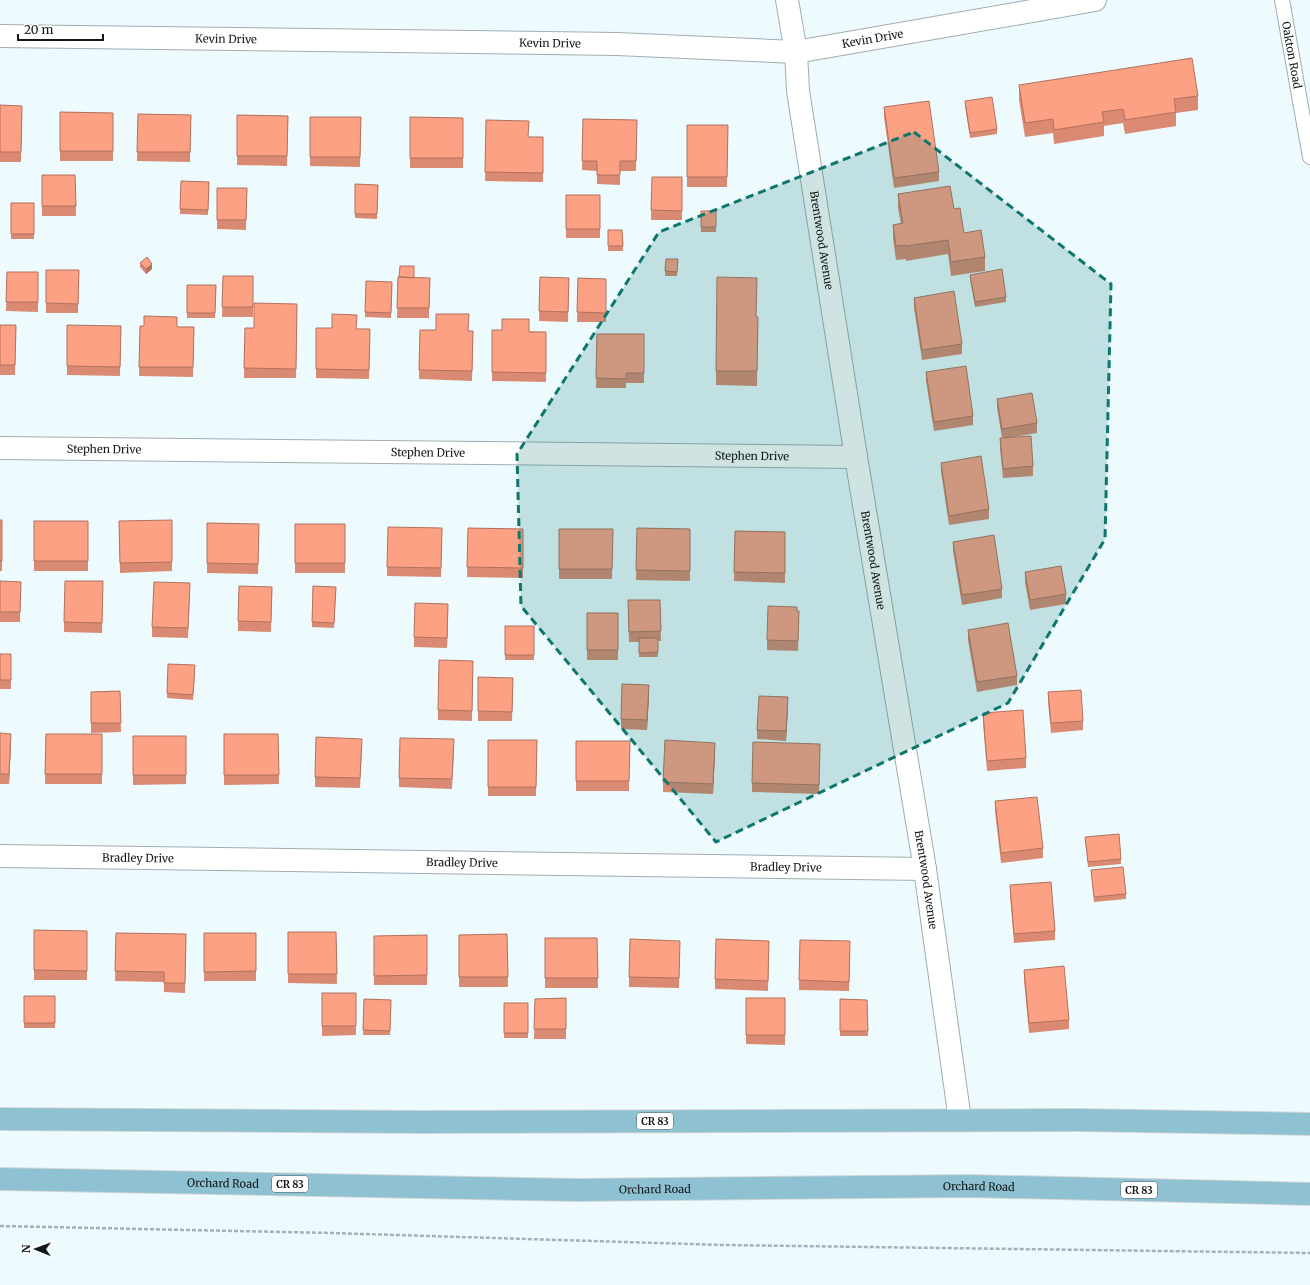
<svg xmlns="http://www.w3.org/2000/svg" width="1310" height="1285" font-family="Merriweather,serif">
<rect width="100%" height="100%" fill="#edfafe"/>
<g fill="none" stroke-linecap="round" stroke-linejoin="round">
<defs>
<g id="lane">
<path id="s1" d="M1282,0L1310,157"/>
</g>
<g id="street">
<path id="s2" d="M787,0L796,52L798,91L856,457L925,869L960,1120"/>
<path id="s3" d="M0,36L617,44L796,52L1095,0"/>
<path id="s4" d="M0,448L856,457"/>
<path id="s5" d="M0,856L925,869"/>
</g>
<g id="primary">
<path d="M0,1119L423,1122L1078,1120L1310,1124"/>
<path id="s6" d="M0,1179L579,1190L969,1186L1310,1194"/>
</g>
</defs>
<!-- lane casing -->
<use href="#lane" stroke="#a1adb1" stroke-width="16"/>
<!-- street casing -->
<use href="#street" stroke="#a1adb1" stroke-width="24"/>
<!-- primary casing -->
<use href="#primary" stroke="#d4d5d5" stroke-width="24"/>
<!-- path -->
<path stroke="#a7b1b4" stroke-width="2.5" stroke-dasharray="4 2" stroke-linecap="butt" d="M0,1226L331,1233L723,1245L1310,1253"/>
<!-- lane -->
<use href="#lane" stroke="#fff" stroke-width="14"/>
<!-- street -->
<use href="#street" stroke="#fff" stroke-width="22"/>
<!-- primary -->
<use href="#primary" stroke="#8ec2d2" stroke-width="22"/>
</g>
<!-- wall -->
<path fill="#da8a72" d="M1019,85L1198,96V110L1176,113V126L1125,134L1123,123L1104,126V136L1054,144L1053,133L1025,137L1019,100Z
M965,101L997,129V134L970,138L965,106Z
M0,105L22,106L21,162H0Z
M884,107L939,172V181L894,188L884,117Z
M60,112L113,113V161H60Z
M138,114L191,115L190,162L137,161Z
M237,115L288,116L287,166L237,165Z
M310,117H361L360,167L310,166Z
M410,117L463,118V168H410Z
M583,119L637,120L636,171H620V185L597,184V171L582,170Z
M486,120L528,137H543V182L485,181Z
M687,125H728L727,187H687Z
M42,175H75L76,216H42Z
M652,177H682V220H651Z
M181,181L209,182L208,215L180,214Z
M355,184L378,185L377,219L355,218Z
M217,188H247L246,230L217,229Z
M898,194L954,209L964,233L985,257V271L951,276L948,254L906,261V259L896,260L893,239V225L901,224L898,208Z
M566,195H600V238H566Z
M11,203H34V239H11Z
M701,211H716V232H701Z
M608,230H622L623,251H608Z
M666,259H678L677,276H665Z
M140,263L152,269L146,274L140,267Z
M46,270H79L78,313H46Z
M7,272H38V312L6,311Z
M970,275L1006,297V302L975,307L970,279Z
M223,276H253V317H222Z
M398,277L430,278L429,318H397Z
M540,277L569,278L568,322L539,321Z
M578,278L606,279V322H577Z
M392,282L391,318L365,317V312Z
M187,285H216L215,318H187Z
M914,298L962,344V354L922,360L914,308Z
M297,304L296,378H244L245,328H254Z
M757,317H758L757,386L716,385V371Z
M0,325H16L15,375H0Z
M67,325L121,326L120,376L67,375Z
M140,326L194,327L193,377L139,376Z
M316,328L370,329L369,379L316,378Z
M420,330L468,331L473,340L472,381L419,379Z
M492,330L546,332V382L492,381Z
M597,334H644V383H626V388H596Z
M926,372L973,416V425L934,431L926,381Z
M997,399L1037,423V433L1007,438L1033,466V476L1003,478L1000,448V438H1002L997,408Z
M941,463L989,509V519L949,525L941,472Z
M0,520H2V571H0Z
M172,520V571L120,573L119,531Z
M34,521H88V571H34Z
M207,523L259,524L258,574L207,573Z
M295,524H345V573H295Z
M468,528L523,529V578L467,577Z
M637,528L690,529V581L636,580Z
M559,529H613L612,579H559Z
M735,531L785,532V583L734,581Z
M442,538L441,577L387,576V567Z
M953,542L1002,589V598L962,605L953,551Z
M1025,572L1066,594V604L1030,610L1025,582Z
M0,581L21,582L20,622H0Z
M313,586L336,587L334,628L312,627Z
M272,587L271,632L238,631V621Z
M103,591L102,633L64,632V622Z
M190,593L188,638L152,637V627Z
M628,600H660L661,641H658V657H639V642H629Z
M797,611H799L798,651L767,650V640Z
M587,613H618V660H587Z
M448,614L447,648L414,647V637Z
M505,626H534V660H505Z
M968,630L1017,676V685L977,692L968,640Z
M0,654H11V689H0Z
M195,670L193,700L167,698V693Z
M473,671L472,721L438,720V710Z
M478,677L513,687L512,721H478Z
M120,691L121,732L91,733V692Z
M1048,692L1083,721V730L1051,733L1048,702Z
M649,695L647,730L621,729V719Z
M788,707L786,741L757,739V730Z
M983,713L1026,758V768L987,771L983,723Z
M0,733L11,743L9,784H0Z
M46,734H102V784H45Z
M224,734H278L279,784L224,785Z
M133,736H186V784L133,785Z
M488,740H537L536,796H488Z
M576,741H630L629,791H576Z
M820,744L819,794L752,792V783Z
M362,748L360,788L315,787V777Z
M454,749L452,789L399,787V778Z
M715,752L713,794L663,792V782Z
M995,801L1043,848V858L1001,863L995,811Z
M1085,837L1121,859V864L1088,867Z
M1091,870L1126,894V899L1094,902Z
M1010,885L1055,931V940L1014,943L1010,895Z
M34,930L87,931V980H34Z
M288,932H336L337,984L288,983Z
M116,933L186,934L185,993L164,992V982L115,981Z
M204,933H256V981H204Z
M507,934L508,987H459V935Z
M427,935V985H374V936Z
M545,938H597L598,988H545Z
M680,950L679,988L629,987V977Z
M769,951L768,991L715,989V979Z
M850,951L849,991L799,990V980Z
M1024,970L1069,1020V1029L1029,1033L1024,980Z
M322,993H356V1035L322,1036Z
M24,996H55V1028H24Z
M566,998V1039H534L535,999Z
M746,998H785V1045L746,1044Z
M364,999L391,1000L390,1035H363Z
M840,999L867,1000L868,1036H840Z
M504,1003H528V1038H504Z"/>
<!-- shaded-wall -->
<path fill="#b1715c" d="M152,264V269L146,274V269Z
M448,604V614L447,648V638Z
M649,685V695L647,730V720Z
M788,697V707L786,741V731Z
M11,734V743L9,784V774Z
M715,743V752L713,794V784Z"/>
<!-- building -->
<path fill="#fda184" stroke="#b1715c" d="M1192,58L1198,96L1174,99L1176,112L1125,120L1123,109L1102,112L1104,122L1054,130L1053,119L1025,123L1019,85Z
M992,97L997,129L970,133L965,101Z
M929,101L939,172L894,178L884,107Z
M0,105L22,106L21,152H0Z
M60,112L113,113V151H60Z
M138,114L191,115L190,152H137Z
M237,115L288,116L287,156H237Z
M310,117H361L360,157H310Z
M410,117L463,118V158H410Z
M583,119L637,120L636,161H620V175H597V161H582Z
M486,120L529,121L528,137H543V173L485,172Z
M687,125H728L727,177H687Z
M42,175H75L76,206H42Z
M652,177H682V211L651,210Z
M181,181L209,182L208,210L180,209Z
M355,184L378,185L377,214H355Z
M950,186L954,209L960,208L964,233L981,230L985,257L951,262L948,240L906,246V245L896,246L893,225L903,223L898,194Z
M217,188H247L246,220H217Z
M566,195H600V229H566Z
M11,203H34V234H11Z
M701,211H716V227H701Z
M608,230H622L623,246H608Z
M147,257L152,264L146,269L140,263Z
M666,259H678L677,272L665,271Z
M400,266H414V278L399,277Z
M1002,269L1006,297L975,302L970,275Z
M46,270H79L78,304L46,303Z
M7,272H38V302H6Z
M223,276H253V307H222Z
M398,277L430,278L429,308H397Z
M540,277L569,278L568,312L539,311Z
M717,277L757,278L756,317H758L757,371H716Z
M578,278L606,279V313L577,312Z
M366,281L392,282L391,313L365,312Z
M187,285H216L215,313H187Z
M954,291L962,344L922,350L914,298Z
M254,303L297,304L296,369L244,368L245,328H254Z
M332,314L357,315L356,329H370L369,370L316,369V328H332Z
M436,314H469L468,331H473L472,371L419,370L420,330H436Z
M144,316L177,317V327H194L193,367H139L140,326H144Z
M502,319H529V332H546V373L492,372V330H502Z
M0,325H16L15,365H0Z
M67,325L121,326L120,367L67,366Z
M597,334H644V373H626V379L596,378Z
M966,366L973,416L934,422L926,372Z
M1032,393L1037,423L1002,429L997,399Z
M1031,436L1033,466L1003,469L1000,438Z
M981,456L989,509L949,516L941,463Z
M0,520H2V561H0Z
M172,520V562L120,563L119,521Z
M34,521H88V561H34Z
M207,523L259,524L258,564L207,563Z
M295,524H345V563H295Z
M388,527L442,528L441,568L387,567Z
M468,528L523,529V568L467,567Z
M637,528L690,529V571L636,570Z
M559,529H613L612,569H559Z
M735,531L785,532V573L734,572Z
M994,535L1002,589L962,595L953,542Z
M1061,566L1066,594L1030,600L1025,572Z
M0,581L21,582L20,612H0Z
M65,581H103L102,623L64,622Z
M154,582L190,583L188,628L152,627Z
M239,586L272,587L271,622L238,621Z
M313,586L336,587L334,623L312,622Z
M628,600H660L661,631L629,632Z
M415,603L448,604L447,638L414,637Z
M768,606L797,607V611H799L798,641L767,640Z
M587,613H618V650H587Z
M1008,623L1017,676L977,682L968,630Z
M505,626H534V655H505Z
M639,638H658V652L639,653Z
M0,654H11V680H0Z
M439,660L473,661L472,711L438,710Z
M168,664L195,665L193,695L167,693Z
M478,677L513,678L512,712L478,711Z
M622,684L649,685L647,720L621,719Z
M1081,690L1083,721L1051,723L1048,692Z
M120,691L121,723H91V692Z
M759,696L788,697L786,731L757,730Z
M1023,710L1026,758L987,761L983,713Z
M0,733L11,734L9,774H0Z
M46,734H102V774H45Z
M224,734H278L279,775H224Z
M133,736H186V775H133Z
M316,737L362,739L360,778L315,777Z
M400,738L454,739L452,779L399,778Z
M488,740H537L536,787H488Z
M665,740L715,743L713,784L663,782Z
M576,741H630L629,781H576Z
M753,742L820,744L819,785L752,783Z
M1037,797L1043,848L1001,853L995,801Z
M1119,834L1121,859L1088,862L1085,837Z
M1123,867L1126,894L1094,897L1091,870Z
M1051,882L1055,931L1014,934L1010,885Z
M34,930L87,931V971L34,970Z
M288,932H336L337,974H288Z
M116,933L186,934L185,983H164V972L115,971Z
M204,933H256V971L204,972Z
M507,934L508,977H459V935Z
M427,935V975L374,976V936Z
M545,938H597L598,978H545Z
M630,939L680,941L679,978L629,977Z
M716,939L769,941L768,981L715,979Z
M800,940L850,941L849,982L799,980Z
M1064,966L1069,1020L1029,1023L1024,970Z
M322,993H356V1026H322Z
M24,996H55V1023H24Z
M566,998V1029H534L535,999Z
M746,998H785V1035H746Z
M364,999L391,1000L390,1031L363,1030Z
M840,999L867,1000L868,1031H840Z
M504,1003H528V1033H504Z"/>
<!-- marked area -->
<path fill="#0f766e" fill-opacity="0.2" stroke="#0f766e" stroke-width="3" stroke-dasharray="8 5" stroke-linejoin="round" d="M914,132L1111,284L1105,539L1008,703L716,842L521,606L517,454L659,232Z"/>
<g text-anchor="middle" stroke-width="3" stroke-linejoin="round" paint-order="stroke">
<!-- shield labels -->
<g fill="#fff" stroke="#595d5d" stroke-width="1">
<rect x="637" y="1113" width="36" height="16" rx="3"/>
<rect x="272" y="1176" width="36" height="16" rx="3"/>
<rect x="1121" y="1182" width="36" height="16" rx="3"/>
</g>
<g font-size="10" font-weight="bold" fill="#121718">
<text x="655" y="1125">CR 83</text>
<text x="290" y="1188">CR 83</text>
<text x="1139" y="1194">CR 83</text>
</g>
<!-- street labels -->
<g font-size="11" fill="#121718" stroke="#fff">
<text dy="4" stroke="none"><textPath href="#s3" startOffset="226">Kevin Drive</textPath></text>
<text dy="4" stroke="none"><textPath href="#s3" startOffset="874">Kevin Drive</textPath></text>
<text dy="4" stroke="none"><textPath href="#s3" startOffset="550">Kevin Drive</textPath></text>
<text dy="4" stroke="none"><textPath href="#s1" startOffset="56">Oakton Road</textPath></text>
<text dy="4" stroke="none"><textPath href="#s2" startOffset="243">Brentwood Avenue</textPath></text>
<text dy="4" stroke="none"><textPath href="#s4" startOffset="104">Stephen Drive</textPath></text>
<text dy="4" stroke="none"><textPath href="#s4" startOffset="428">Stephen Drive</textPath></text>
<text dy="4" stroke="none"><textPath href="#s4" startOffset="752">Stephen Drive</textPath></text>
<text dy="4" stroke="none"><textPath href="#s2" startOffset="567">Brentwood Avenue</textPath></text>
<text dy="4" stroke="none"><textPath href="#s5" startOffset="138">Bradley Drive</textPath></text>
<text dy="4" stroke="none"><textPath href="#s5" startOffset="462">Bradley Drive</textPath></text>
<text dy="4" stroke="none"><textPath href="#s5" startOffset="786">Bradley Drive</textPath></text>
<text dy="4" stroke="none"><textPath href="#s2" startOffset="891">Brentwood Avenue</textPath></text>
<text dy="4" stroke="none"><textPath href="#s6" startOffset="223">Orchard Road</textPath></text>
<text dy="4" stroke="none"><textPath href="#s6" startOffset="979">Orchard Road</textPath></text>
<text dy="4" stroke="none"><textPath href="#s6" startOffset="655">Orchard Road</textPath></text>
</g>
</g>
<!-- north arrow -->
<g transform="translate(36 1249) rotate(271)" stroke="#ffffff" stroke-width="3" paint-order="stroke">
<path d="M0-3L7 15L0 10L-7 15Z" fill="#121718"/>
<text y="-6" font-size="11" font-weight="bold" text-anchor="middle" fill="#121718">N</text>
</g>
<!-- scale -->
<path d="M18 34v6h85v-6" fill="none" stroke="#121718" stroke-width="2"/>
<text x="24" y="34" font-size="12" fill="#121718" stroke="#ffffff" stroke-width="3" paint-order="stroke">20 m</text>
</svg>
